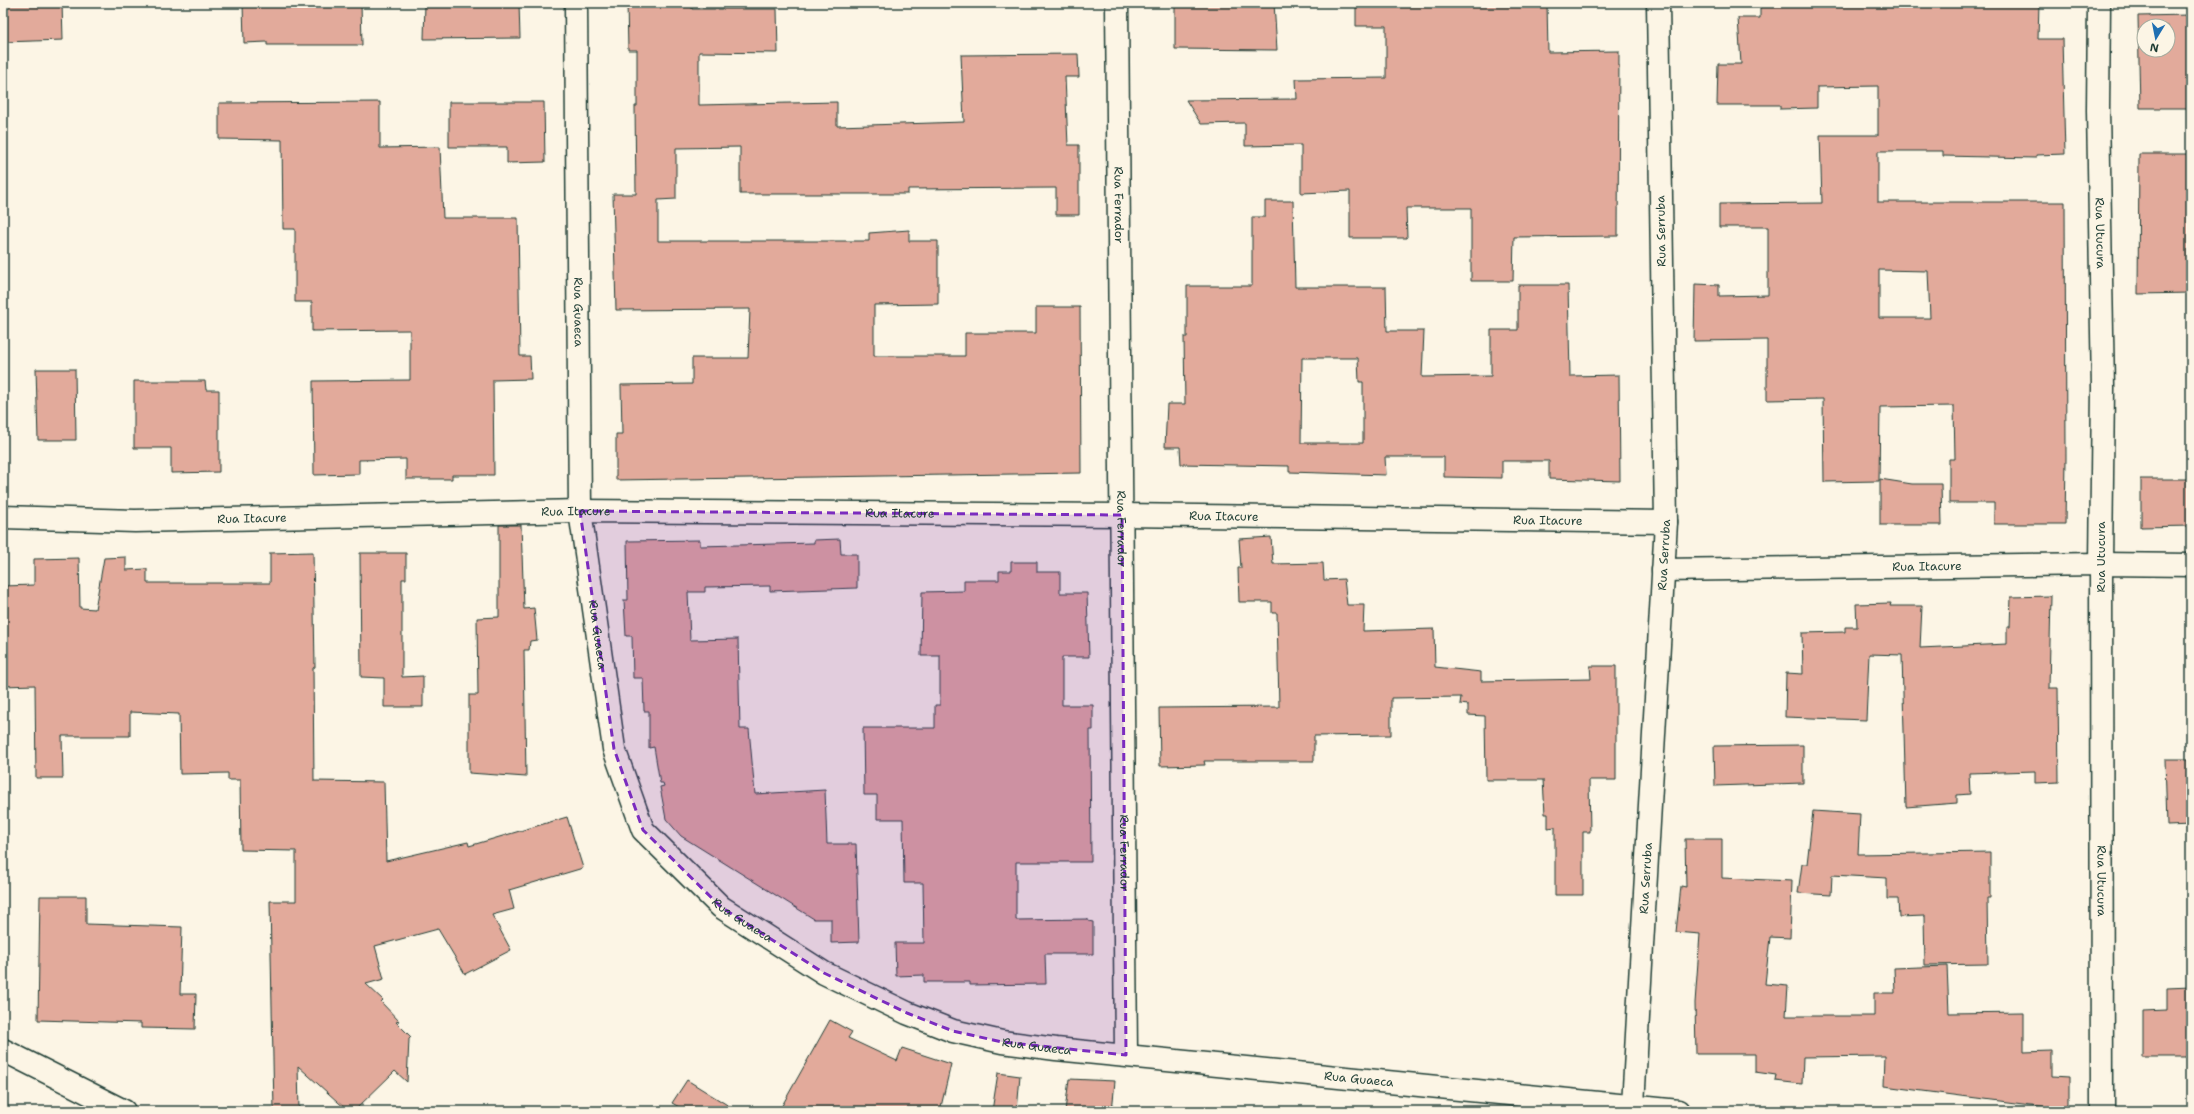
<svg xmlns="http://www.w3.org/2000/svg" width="2194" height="1114" font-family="'Shantell Sans',sans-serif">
<rect width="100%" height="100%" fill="#fcf5e5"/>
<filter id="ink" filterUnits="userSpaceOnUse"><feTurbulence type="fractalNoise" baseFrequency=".025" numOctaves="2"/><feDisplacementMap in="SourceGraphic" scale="8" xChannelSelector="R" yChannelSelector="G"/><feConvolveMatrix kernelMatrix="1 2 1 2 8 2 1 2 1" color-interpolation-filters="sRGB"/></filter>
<g filter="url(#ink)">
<!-- building -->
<path fill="#e2aa9b" stroke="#1f3d34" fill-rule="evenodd" d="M3,3H62L63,40L3,42Z
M243,3H361L362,45H267V42L244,43Z
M425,3H519L520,38L424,39Z
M627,3H692V9H777L778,53L699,52V105L837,102V126L964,122L961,55L1078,54L1079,77H1065L1068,145H1079V215H1056V188L908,189V194H740V147L676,148V199L658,200V241H869V233L909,230V241H938V304L874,305V356H965V333H1036V307H1080L1081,473L616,480V434H622L621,385L692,384V358H748L750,309L616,310L613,194H636L635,106H637V50H628Z
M1175,3H1274L1277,50L1175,49Z
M1356,3H1427V5L1547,4L1548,52L1619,51L1618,236L1514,237L1513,281H1471V208H1406L1407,238H1350V191L1301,193V145L1245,146V123L1201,124L1186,100L1297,99L1296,79L1386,78V26H1356Z
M1760,3H2039L2038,39H2062L2065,154L2036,155V158L1943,156V151H1878V202H2065L2066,458L2065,524H1994V503H1949V459H1955L1954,406L1880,407L1879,481L1824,482L1823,399L1767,400V340L1694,341L1695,284L1719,285V296L1768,295V227H1719V204L1822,203L1820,135H1878V86L1817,87V108L1780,109V105H1717L1718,64H1741L1738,18H1760ZM1879,270L1928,271L1930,318H1879Z
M2191,15V108H2140L2138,16ZM2144,26H2168V50H2144Z
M380,102V148L440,147L443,218H518L520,356H530L531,379L493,380L494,475H452V479H406V459L359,460V474L314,475L313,381L410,380V330L312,331V302H295V229H283L282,140L219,139V103Z
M449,102H544L545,162L507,163V147H449Z
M2139,154H2191V293L2138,294Z
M1265,201H1293L1295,287H1386L1387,331H1424L1422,377L1491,376V330H1518V285H1568L1570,376L1619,375L1620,481L1549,479V461H1502V478L1444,477V457H1385L1386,475L1289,472V466L1181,464L1180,447H1165L1167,404H1185L1184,337H1187V286H1252V217H1265ZM1302,358H1358L1359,382H1363V443H1301Z
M36,369H75L76,440H38Z
M134,381H205L206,390H219V472L171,473V448H134Z
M1880,479L1912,484H1941L1942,525H1880Z
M2141,479H2191V526L2141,527Z
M499,525H521L524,609L534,608L537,640L530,641L529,650H524L526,777L469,773V695H478L477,618L499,617Z
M1271,537L1273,564L1323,563L1324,580L1344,579L1347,605H1364L1363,631L1434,629L1435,667L1481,672V681L1591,679L1590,666H1616V780H1589L1590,832H1583V895H1555V827L1548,828V814H1545L1543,780H1486L1485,716L1468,715V705L1460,704L1461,697L1391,698V735L1314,736V761H1204L1205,765L1160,766L1159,708L1279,707L1277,613H1272V602H1239L1238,568H1241L1239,539Z
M840,539L841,554H857V588L770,591V586L705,587V592H688L690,640L738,639L740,729H749L755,794L825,790L827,844H856L859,942L831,943V919H814L681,836L666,819L660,787L664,786L663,783H660L654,747L649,748V711H644L643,678H633L632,636H626L624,600H628L627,541L700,540V546L814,543V540Z
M313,552L315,667L313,668L314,781L384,782L386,861L468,842L469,846L567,817L583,868L509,890L514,909L492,915L511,950L465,974L438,929L375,946L384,979L366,984L383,1000L381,1002L399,1021L396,1022L411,1037L409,1039L407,1082L395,1071L354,1111H348L298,1066L299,1111H274L270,901H296V851L241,850L240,780H228V773L180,774L179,714L130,712V736H62L63,778H36L35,685L3,686V586L34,585V559L79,558L80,608L95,609L104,558L126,557V570L147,569V583H270V553Z
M360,553H406V579H402V677L423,676V707H384V678L361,677Z
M1011,562H1037V572H1060V593H1087L1089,657H1062V705H1093V730H1090L1091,862H1016V920L1088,919V921L1093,922V954H1045L1046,984L970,985V982H924V975L896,976L895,943H924L923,883H904L903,819H877V795H864L863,728H935V705H940V656H921L922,592L964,591V580H999V571H1011Z
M2051,596L2049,688H2058L2059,782L2035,783V771L1969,773L1970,794L1957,795V803L1906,807L1902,655L1869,654L1866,720L1785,717L1786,673L1803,674L1802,633L1845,632V627H1857L1856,604L1891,603L1890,606H1922L1920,648L2007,644V627H2010L2011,597Z
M1803,745V783L1715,786L1714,746Z
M2165,759H2191V825L2167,826Z
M1813,811L1860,814L1858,854L1990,852V898H1987L1988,964L1925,965L1924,916L1899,917L1898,899H1887V878L1832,875L1831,895L1798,893L1802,864H1807Z
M1685,839H1722V878L1792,881L1790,938L1770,937L1765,984L1788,986L1786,1016H1874V993H1895L1894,968L1947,966L1949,1013L2024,1012V1052L2052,1051V1076L2069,1077V1107H2046L1884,1086L1885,1056L1803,1057L1802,1084L1775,1081L1776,1075L1755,1072V1054H1696L1695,1003L1700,934L1676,932L1681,886L1686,887Z
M40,896H86V924L182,927L180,994H196L195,1029L141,1028V1023L38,1020Z
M2191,987V1057H2143V1011L2167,1010V988Z
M830,1020L852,1032L848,1038L897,1061L902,1048L951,1064L940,1111H779Z
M998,1073L1020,1076L1017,1111H992Z
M1069,1079L1115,1081L1112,1111H1065Z
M687,1080L737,1111H686L672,1103Z"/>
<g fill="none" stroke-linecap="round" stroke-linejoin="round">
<defs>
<g id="minor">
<path id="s1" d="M576,3L580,511L614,749L643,830L721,907L824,973L907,1013L953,1031L1002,1042L1056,1049L1679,1111"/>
<path id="s2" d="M1117,3L1126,1055"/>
<path id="s3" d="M2099,3L2098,110L2103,388L2101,564L2102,1111"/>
<path id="s4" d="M3,517L135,521L580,511L1122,515L1666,522"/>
<path id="s5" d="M1663,570L2101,564L2191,565"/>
<path d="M3,1050L124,1111"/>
<path id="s6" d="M1633,1105L1666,522L1658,3"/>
</g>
</defs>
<!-- minor casing -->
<use href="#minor" stroke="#1f3d34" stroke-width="25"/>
<!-- minor -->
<use href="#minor" stroke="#fcf5e5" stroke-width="22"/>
</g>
</g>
<!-- marked area -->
<path fill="#7b2cbf" fill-opacity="0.2" stroke="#7b2cbf" stroke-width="3" stroke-dasharray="8 5" stroke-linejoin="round" d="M580,511L1122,515L1126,1055L1002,1042L953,1031L907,1013L824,973L721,907L643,830L614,749Z"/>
<g text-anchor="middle" stroke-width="4" stroke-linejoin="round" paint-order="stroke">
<!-- street labels -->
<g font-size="12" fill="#1f3d34" stroke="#fcf5e5">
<text dy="4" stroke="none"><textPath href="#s2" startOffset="202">Rua Ferrador</textPath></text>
<text transform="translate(1661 231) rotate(-91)" y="4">Rua Serruba</text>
<text dy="4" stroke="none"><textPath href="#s3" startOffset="230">Rua Utucura</textPath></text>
<text dy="4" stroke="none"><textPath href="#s1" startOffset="309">Rua Guaeca</textPath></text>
<text dy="4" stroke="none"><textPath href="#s4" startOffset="573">Rua Itacure</textPath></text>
<text dy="4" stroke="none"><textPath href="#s4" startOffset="897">Rua Itacure</textPath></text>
<text dy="4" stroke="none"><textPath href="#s4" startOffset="1221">Rua Itacure</textPath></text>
<text dy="4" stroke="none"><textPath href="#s4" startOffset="249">Rua Itacure</textPath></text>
<text dy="4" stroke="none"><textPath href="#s4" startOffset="1545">Rua Itacure</textPath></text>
<text dy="4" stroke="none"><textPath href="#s2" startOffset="526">Rua Ferrador</textPath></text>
<text dy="4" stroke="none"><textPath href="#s6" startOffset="551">Rua Serruba</textPath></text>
<text transform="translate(2101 557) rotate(-90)" y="4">Rua Utucura</text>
<text dy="4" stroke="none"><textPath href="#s5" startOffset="264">Rua Itacure</textPath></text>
<text dy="4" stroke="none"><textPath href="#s1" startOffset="633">Rua Guaeca</textPath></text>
<text dy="4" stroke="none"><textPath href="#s2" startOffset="850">Rua Ferrador</textPath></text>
<text dy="4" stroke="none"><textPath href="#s6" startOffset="227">Rua Serruba</textPath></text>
<text dy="4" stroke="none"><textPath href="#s3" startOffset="878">Rua Utucura</textPath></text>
<text dy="4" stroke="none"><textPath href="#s1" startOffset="969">Rua Guaeca</textPath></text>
<text dy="4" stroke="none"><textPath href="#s1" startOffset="1293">Rua Guaeca</textPath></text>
<text dy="4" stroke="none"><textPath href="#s1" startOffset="1617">Rua Guaeca</textPath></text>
</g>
</g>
<!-- margin -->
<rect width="2194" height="1114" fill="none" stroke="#fcf5e5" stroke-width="16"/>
<rect x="8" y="8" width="2178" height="1098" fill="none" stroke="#1f3d34" stroke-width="1.5" filter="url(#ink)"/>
<!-- north arrow -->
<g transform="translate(2156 38) rotate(190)"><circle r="19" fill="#fcf5e5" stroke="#a4ab9e"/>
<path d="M0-3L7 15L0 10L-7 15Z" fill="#1f6fb2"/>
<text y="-6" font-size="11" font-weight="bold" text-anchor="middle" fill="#1f3d34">N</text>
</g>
</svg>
